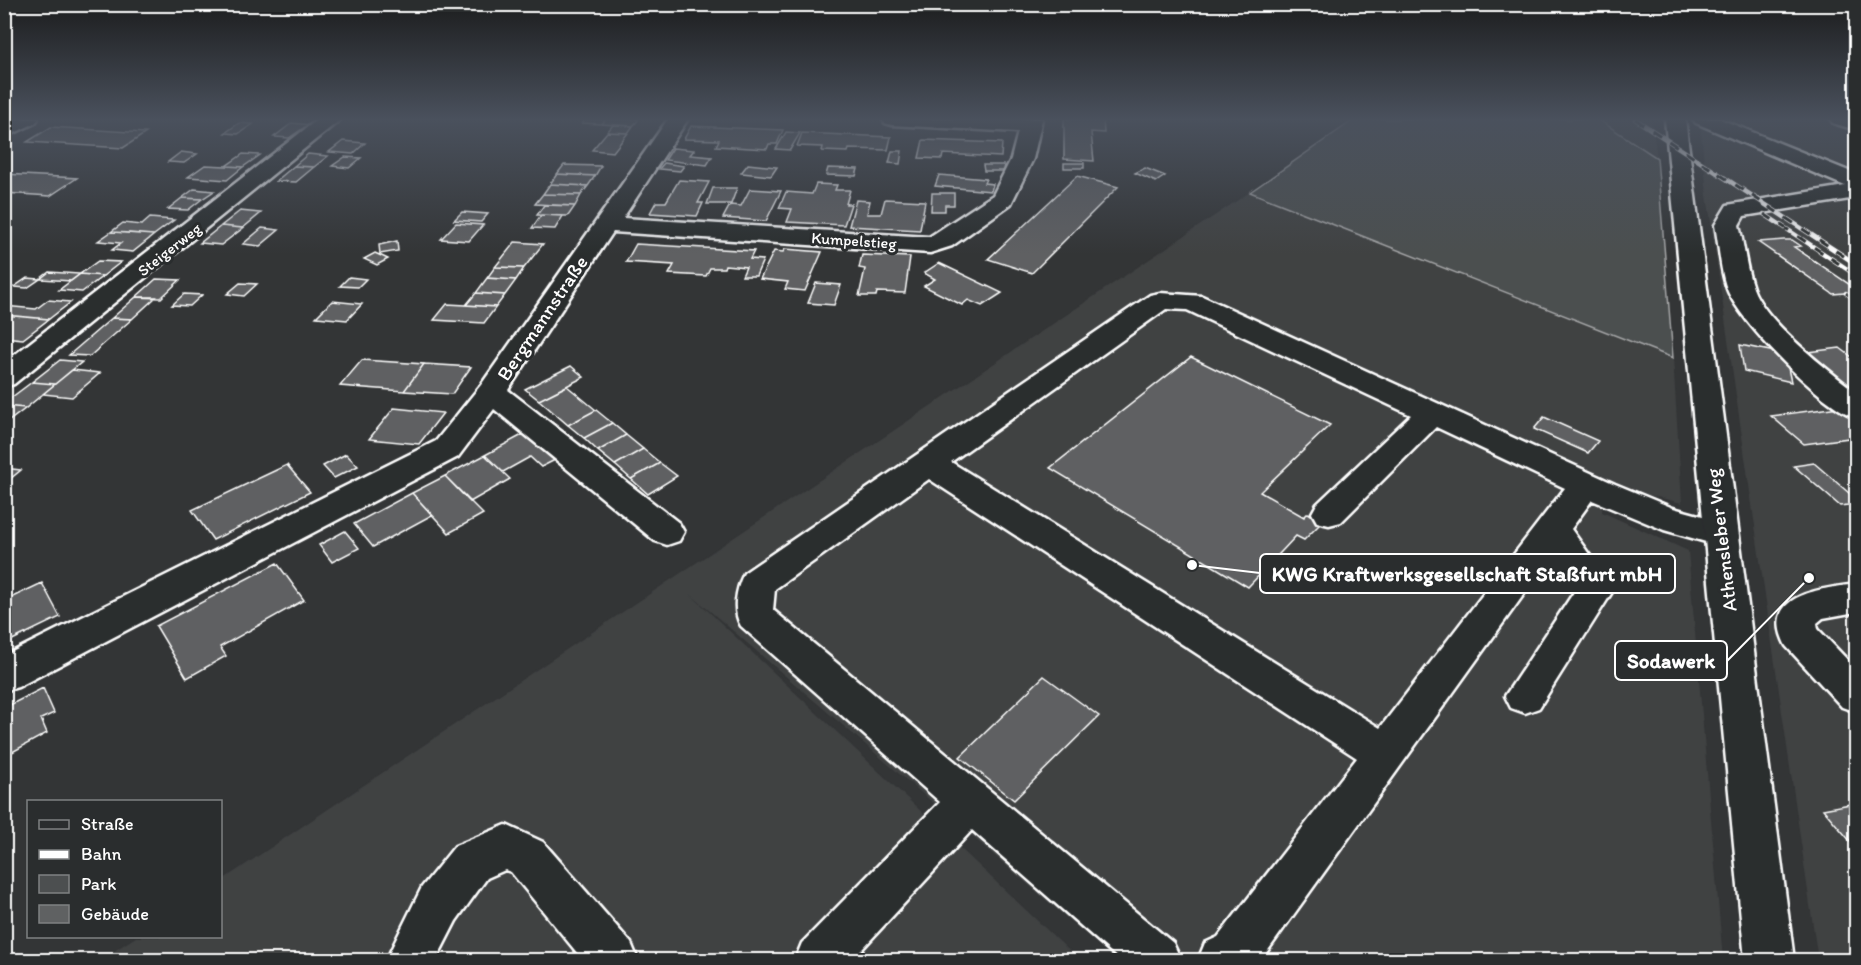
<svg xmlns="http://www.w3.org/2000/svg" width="1861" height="965" font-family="Itim,sans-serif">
<rect width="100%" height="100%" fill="#333536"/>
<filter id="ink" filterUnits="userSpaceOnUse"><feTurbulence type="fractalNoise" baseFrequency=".0167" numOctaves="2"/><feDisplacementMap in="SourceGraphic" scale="12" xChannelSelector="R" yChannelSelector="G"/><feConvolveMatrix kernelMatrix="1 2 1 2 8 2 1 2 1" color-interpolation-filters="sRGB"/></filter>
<g filter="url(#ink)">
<!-- built -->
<path fill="#404243" d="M1598,119H1648L1652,122L1657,158Z
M1700,119H1856V960H1818L1707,195Z
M1250,192L1673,358L1682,503L1628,490L1603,492L1602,512L1688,551L1723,960H1116L689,593L1079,960H100L136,937L220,936L221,881Z"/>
<!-- green -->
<path fill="#4c4f50" stroke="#a6a7a8" stroke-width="1.5" d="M1355,119H1598L1657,158L1673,358L1250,192Z"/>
<!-- building -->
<path fill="#5f6162" stroke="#fff" stroke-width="1.5" d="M586,119H606L602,124L582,123Z
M606,119H639L633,126L602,124Z
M1064,119H1103L1104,133L1091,132L1094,161L1064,159Z
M239,123L253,124L238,134L225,133Z
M292,123L313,125L307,129H302L289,138L274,137Z
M613,125L633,126L628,133L607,132Z
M691,126L783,130L777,144H769L767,149L716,146L719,140L684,139Z
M51,127L146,133L123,148L27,142Z
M607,132L628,133L613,152L592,150Z
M786,132L800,133L790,150L776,149Z
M802,133L891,137L888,150L849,149L848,152L822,151L823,147L797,146Z
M923,140L1002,143L1001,157L943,154L942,159L919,158Z
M343,141L365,143L353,154L329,152Z
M673,148L694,150L690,155L712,157L707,165L665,160Z
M892,151H902L900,164L889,163Z
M181,152L197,154L184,163L168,162Z
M243,154L260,155L243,167L226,166Z
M308,154L328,156L314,167L294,166Z
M345,157L361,158L349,168L332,166Z
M664,163L684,166L680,171L659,169Z
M1064,163H1084V168H1064Z
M748,164L777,167L771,176L741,173Z
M205,165L226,166L243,167L227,180L188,177Z
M564,165L601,166L595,176L557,174Z
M983,165H1004L1005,171H984Z
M294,166L314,167L296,182L276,181Z
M828,168L858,169L856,176L826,175Z
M1145,168L1165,176L1156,182L1135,173Z
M4,174L77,178L50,196L4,193Z
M557,174L595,176L588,186L550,184Z
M939,175L986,179L984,183L993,184L991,191L935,186Z
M1077,176L1118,187L1032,273L988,259Z
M679,180L709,182L698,203H703L697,216L650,213L656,202H666Z
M550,184L588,186L581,195L543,194Z
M816,184L837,185L835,190H850L846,204H851L844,225L787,222L792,209L779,208L786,192L812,194Z
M713,188H737L731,204H707Z
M194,189L214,191L202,199L182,198Z
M750,189L781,191L766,221L723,218L730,205L741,206Z
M932,193H954V205H945V211H931Z
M543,194L581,195L575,206L535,204Z
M182,198L202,199L188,210L168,209Z
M885,199L925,201L920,230L849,226L856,200L870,201L867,214H881Z
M544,205L575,206L568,216L537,215Z
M240,211L261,213L243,228L221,226Z
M462,212L488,214L481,222L454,220Z
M541,215L563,216L555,229L532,228Z
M150,218L174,220L154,235L111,232L123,223L142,225Z
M456,223L483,225L469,241L441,239Z
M221,226L243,228L221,245L200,243Z
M262,228L279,230L260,246L243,244Z
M111,232L130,233L154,235L133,252L112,250L121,243L98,241Z
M1784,240H1792L1801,246L1794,247L1856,289V292L1833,294L1758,242Z
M397,241L398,251L380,254L379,245Z
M515,242L543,244L524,268L495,267Z
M636,244L754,251L750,259L763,260L756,276H742L746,267L725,265L724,268H710L706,276L669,274L674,265L626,262Z
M785,249L822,252L805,291L785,289L788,282L760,279L774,251L783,252Z
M375,253L388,259L377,265L364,259Z
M862,255L910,257L905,293L877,292L876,296H859L865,269L859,268Z
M98,261L121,262L103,276L80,274Z
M939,263L1002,293L982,306L968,300L962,305L924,286L935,279L924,273Z
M495,267L524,268L516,280L487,278Z
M49,272L80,274L71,281L40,279Z
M80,274L103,276L82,292L59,290Z
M349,277L366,279L358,287L340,286Z
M27,278L40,279L27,288L14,287Z
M487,278L516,280L505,295L476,293Z
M156,279L180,280L161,298L136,297Z
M240,283L257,284L244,296L227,294Z
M816,283L841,285L834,305L808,303Z
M476,293L505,295L496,307L466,305Z
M184,294L202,295L190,306L172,305Z
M136,297H156L132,319L112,318Z
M48,300L71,302L49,319L4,315V306L36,309Z
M332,301L362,304L347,320L316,317Z
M447,304L466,305L496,307L484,323L434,320Z
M4,315L25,317L49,319L23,339L4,337V332L9,329L4,328Z
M112,318L132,319L90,356L69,355Z
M1740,345L1785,354L1791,382L1744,371Z
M1840,348L1856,360V400L1808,363L1820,362L1808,352Z
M1191,357L1330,425L1260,492L1304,517L1308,513L1323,521L1304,540L1296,536L1248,587L1050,468Z
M60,360L82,362L55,384L32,382Z
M362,360L424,364L404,391L340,386Z
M424,364L471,367L452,394L404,391Z
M571,366L584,377L539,400L525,389Z
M72,370L100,373L72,397L43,394Z
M32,382L55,384L26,408L4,406V403Z
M567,386L596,410L568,425L539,400Z
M4,406L26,408L4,425Z
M1839,407L1856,420V437L1804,444L1771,416Z
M394,408L443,413L419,444L369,439Z
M596,410L612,423L584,438L568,425Z
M1544,417L1598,441L1588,453L1534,429Z
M612,423L626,435L598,451L584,438Z
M526,433L555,460L541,467L530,457L503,472L485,455Z
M626,435L643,449L615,465L598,451Z
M643,449L660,463L631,479L615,465Z
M346,454L358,466L334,478L323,466Z
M485,455L510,479L470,502L445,476Z
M660,463L677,476L648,494L631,479Z
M1814,463L1856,499V504L1840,506L1794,466Z
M287,465L310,492L213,540L192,510Z
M4,468L21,470L4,484Z
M445,476L483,514L449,533L412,493Z
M412,493L432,515L373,547L354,524Z
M345,531L359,548L332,562L319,545Z
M277,563L304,600L220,647L226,656L187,678L156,626Z
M42,583L60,617L4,644V601Z
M1044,676L1099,716L1014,800L960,757Z
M43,688L54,713L41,719L47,733L5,756L4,708Z
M1856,803V848L1823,809Z"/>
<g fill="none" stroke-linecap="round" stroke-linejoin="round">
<defs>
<path id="minor" d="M13,119H38L35,123L4,138V123Z
M318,119H341L14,384L4,387V363Z
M668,119H688L623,218L929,237L993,195L1011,159L1018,132L892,125L885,123L882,119H1042L1033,159L1011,204L952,246L930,253L613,232L508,390L679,523L684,532L679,541L667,545L655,541L494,409L458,457L18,687L4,691V656L436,441L481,385Z
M1693,119H1720L1856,174V198L1744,216L1739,225C1744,245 1746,269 1753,288C1765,322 1828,370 1856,392V417C1825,410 1738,320 1727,289C1720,269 1719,245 1715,225L1727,205L1845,186L1696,123Z
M1830,119H1856V130L1833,123Z
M1160,293L1202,296L1615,484L1673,508L1732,524L1737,533L1732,542L1720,546L1664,530L1592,500L1571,529L1614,589L1539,708L1525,713L1511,708L1505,696L1576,589L1552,555L1261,960H1198L1205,943L1218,937L1357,758L929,479L775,589L773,610L1173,943L1181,960H1120L972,830L852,960H795L802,943L940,802L741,626C732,611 736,589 744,573L1150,295ZM1166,309L1187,310L1411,415L1317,504L1312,513L1317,522L1329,525L1341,522L1436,427L1565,488L1380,728L951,462Z
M1856,584V612L1823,618L1817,623L1818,629L1856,669V712L1842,707L1786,646C1759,594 1821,589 1856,584Z
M506,825L543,842L631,943L638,960H583L511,872L505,870L487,878L456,921L436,960H386L422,887L455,846Z"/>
<path id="major" d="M1665,119H1685L1794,960H1745Z"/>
</defs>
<!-- minor casing -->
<use href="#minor" stroke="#fff" stroke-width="5"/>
<!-- major casing -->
<use href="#major" stroke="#fff" stroke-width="5"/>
<!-- minor -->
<use href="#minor" fill="#2a2d2e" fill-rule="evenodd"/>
<!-- major -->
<use href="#major" fill="#2a2d2e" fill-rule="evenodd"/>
<defs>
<path id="rail" d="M1635,119L1856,264
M1764,214L1856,275
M1846,293L1856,300"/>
</defs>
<!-- rail casing -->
<use href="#rail" stroke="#fff" stroke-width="4.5"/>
<!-- rail -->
<use href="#rail" stroke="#2a2d2e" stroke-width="3" stroke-dasharray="10" stroke-linecap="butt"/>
</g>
</g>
<!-- sky -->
<linearGradient id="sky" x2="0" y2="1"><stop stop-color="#1c1d1e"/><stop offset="0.47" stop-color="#4a515d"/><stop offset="1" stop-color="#4a515d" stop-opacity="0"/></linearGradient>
<rect width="1861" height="254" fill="url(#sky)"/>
<g text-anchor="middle" stroke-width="6" stroke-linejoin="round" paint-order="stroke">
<!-- far-street labels -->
<g font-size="16" fill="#fff" stroke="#2a2d2e">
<text transform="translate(854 240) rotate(4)" y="6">Kumpelstieg</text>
<text transform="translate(169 249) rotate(-38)" y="6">Steigerweg</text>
</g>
<!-- street labels -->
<g font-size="20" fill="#fff" stroke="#2a2d2e">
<text transform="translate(542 318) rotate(-56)" y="7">Bergmannstraße</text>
<text transform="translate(1721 540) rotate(-97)" y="7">Athensleber Weg</text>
</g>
</g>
<!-- callouts -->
<path fill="none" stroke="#fff" stroke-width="2" d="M1192 565L1260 573M1809 578L1727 661"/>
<g fill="#fff" stroke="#2a2d2e" stroke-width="2">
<circle cx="1192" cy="565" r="6"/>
<circle cx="1809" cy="578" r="6"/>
</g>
<g fill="#2a2d2e" stroke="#fff" stroke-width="2">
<rect x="1260" y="554" width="415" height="39" rx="6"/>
<rect x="1615" y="641" width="112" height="39" rx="6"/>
</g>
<g font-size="21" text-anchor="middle" font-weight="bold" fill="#fff">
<text x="1467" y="581">KWG Kraftwerksgesellschaft Staßfurt mbH</text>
<text x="1671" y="668">Sodawerk</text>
</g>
<!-- margin -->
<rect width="1861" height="965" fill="none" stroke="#2a2d2e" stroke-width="24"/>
<rect x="12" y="12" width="1837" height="941" fill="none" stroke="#fff" stroke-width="2" filter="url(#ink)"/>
<!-- legend -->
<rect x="27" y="800" width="195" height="138" fill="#2a2d2e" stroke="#7f8182" stroke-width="1.5"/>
<rect x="39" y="820" width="30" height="9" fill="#2a2d2e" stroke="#7f8182" stroke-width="1.5"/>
<text x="81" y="830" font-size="18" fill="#ffffff">Straße</text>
<rect x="39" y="850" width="30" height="9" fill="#ffffff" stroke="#7f8182" stroke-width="1.5"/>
<text x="81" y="860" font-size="18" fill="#ffffff">Bahn</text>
<rect x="39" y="875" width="30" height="18" fill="#4c4f50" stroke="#7f8182" stroke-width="1.5"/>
<text x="81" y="890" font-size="18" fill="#ffffff">Park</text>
<rect x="39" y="905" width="30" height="18" fill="#5f6162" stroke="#7f8182" stroke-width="1.5"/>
<text x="81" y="920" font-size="18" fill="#ffffff">Gebäude</text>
</svg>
